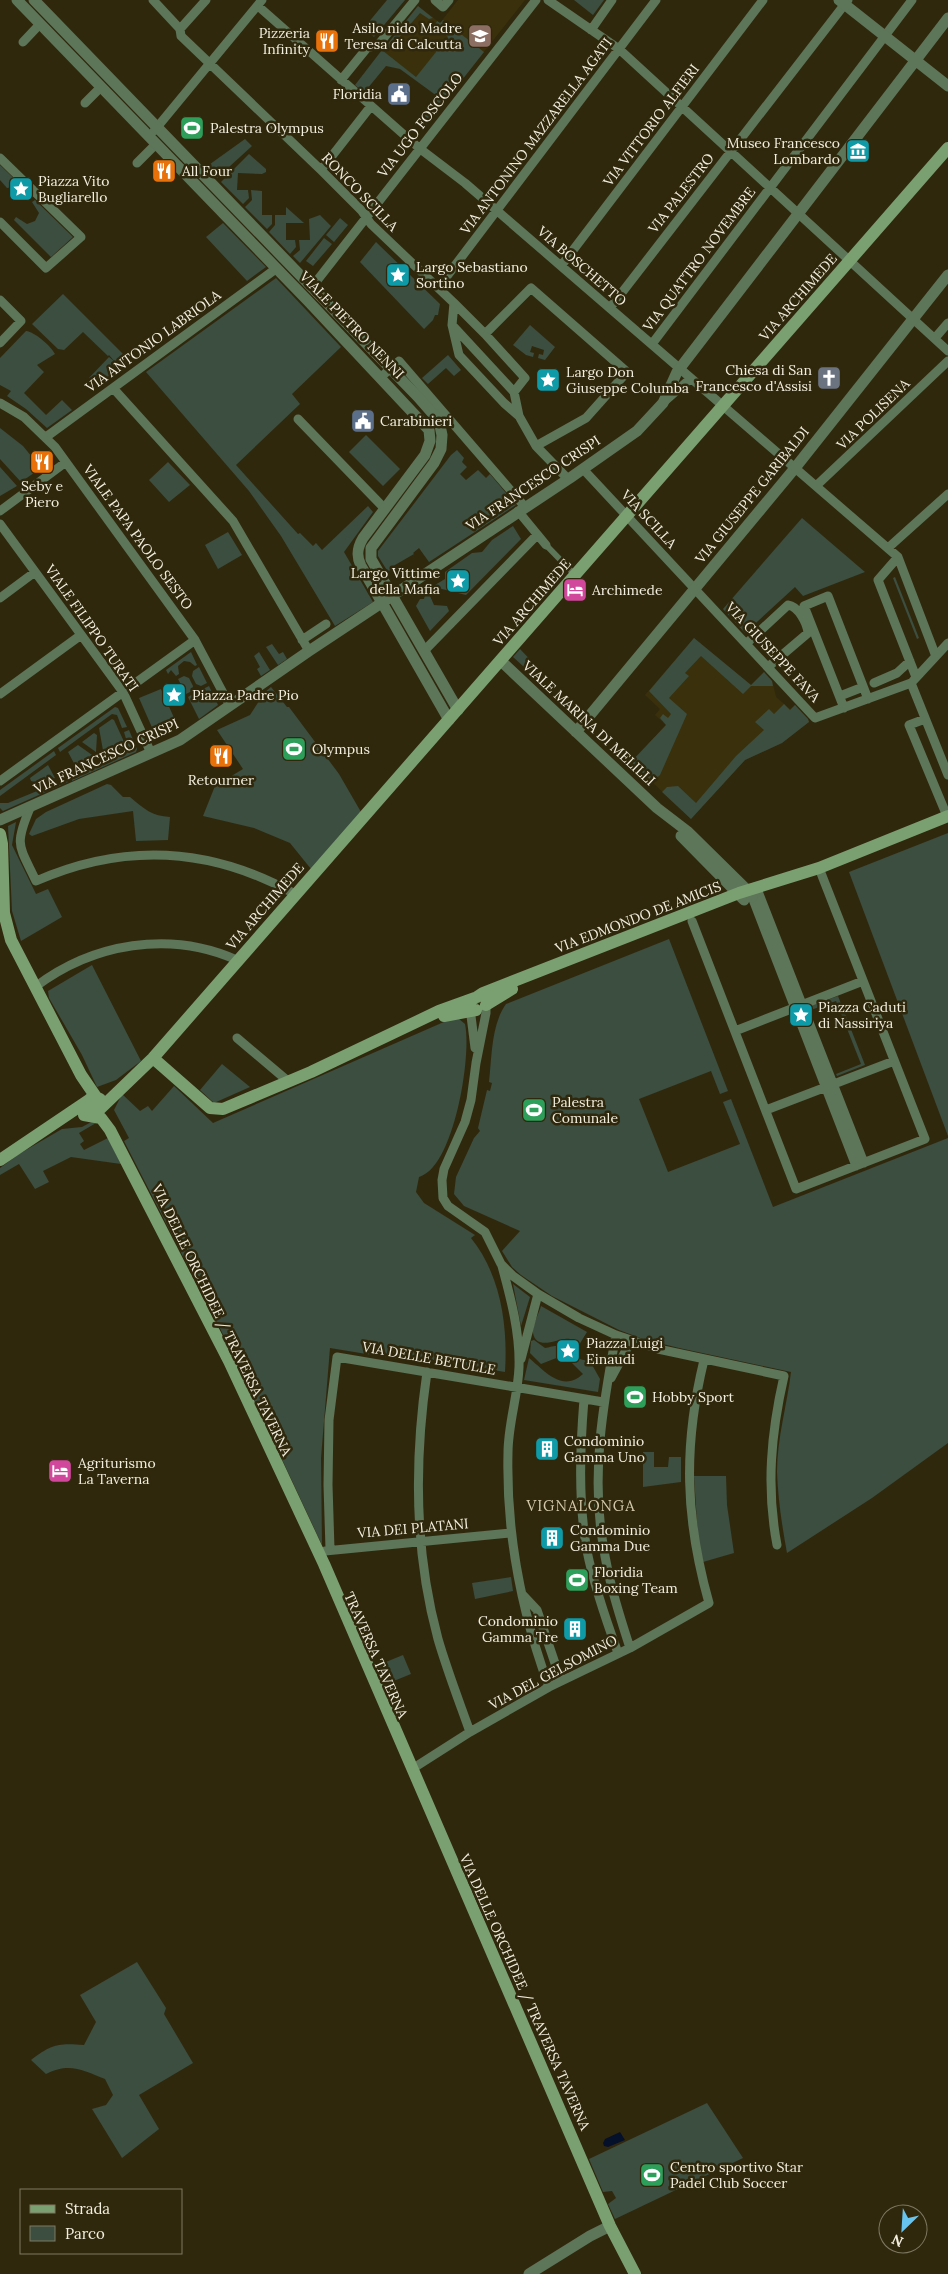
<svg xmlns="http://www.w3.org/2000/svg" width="948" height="2274" font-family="Lora,serif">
<rect width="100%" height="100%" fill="#30280d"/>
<!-- built -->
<path fill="#3a300c" d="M458,0H525L445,101L382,50L418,6L440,23Z
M694,638L751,685L764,672L772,681L776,697L790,709L795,705L808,719L809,722L782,743L745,760L691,819L631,762L666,725L655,715L660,709L645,695Z"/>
<!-- green -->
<path fill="#3b4e3f" d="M387,0H405L374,37L363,29Z
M574,0H604L593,15Z
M418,6L433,18L429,19L420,13L389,49L386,46Z
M443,20L484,52L425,127L417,121L437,96L400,69L386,66L367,89L374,95L371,99L355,85L382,50L416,77L448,37L435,25L437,21L440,23Z
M245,139L252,146L217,178L206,167Z
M249,154L266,169V172L262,174L238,173L237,190H248L249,198L243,204L221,182Z
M0,165L26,190L22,194L15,187L7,188L0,180Z
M251,190L262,191V215H272V224L267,229L245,207L252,200Z
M35,200L73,237L51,257L14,220L16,217L27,224L35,221L39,213L32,202Z
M286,207L304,223H286V240H295L296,247L290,254L269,232L275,225V215H286Z
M320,215L331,226L300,263L293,256L300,250L299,240H310L309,219Z
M340,218L348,225L334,242L326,235Z
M223,223L266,267L247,281L206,237Z
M324,238L332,244L313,266L306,261Z
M376,242L440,304L438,315H435L433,320L424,329L360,262Z
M276,278L341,347L292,394L300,404L236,465L298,534L300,533L313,546L316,543L322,550L368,506L373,512L344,552L373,602L335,626L281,536L249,491L146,372Z
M63,294L129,360L123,366L125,368L98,387L89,378L109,357L115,362L109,355L108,356L83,332L64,350L58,349L32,324Z
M530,325L555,347L545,360L538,358L539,354L543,355L544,350L532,346L530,352L534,353L533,357L526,355L513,345Z
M26,331C35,332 51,346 55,354L37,365L44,372L24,393L46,415L62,400L72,410L47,428L26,409L7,396L11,391L0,385V358Z
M448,355L461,370L454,376L446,368L428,384L422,378Z
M0,428L23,446L41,468L21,482L0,459Z
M366,435L400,469L383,486L349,452Z
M457,450L464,458L462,462L467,467L460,474L466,480L478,470L486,478L490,474L516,505L429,562L419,548L413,553L414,554L395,565L388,572L378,556V551L451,455Z
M168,462L190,485L169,502L149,480Z
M0,467L17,486L0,496V466Z
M802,518L865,572L803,596L795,587L745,633L723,609Z
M513,526L521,539L466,595L434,587L435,585L445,579V572L472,553L482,552L492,540Z
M228,532L242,555L218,569L205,545Z
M895,577L919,638L917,639L893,578Z
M425,595L430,596L434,605L447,606L449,611L430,631L416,606L420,599H424Z
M694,638L751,685L764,672L772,681L773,686H751L743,694L701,656L685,673L689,676L669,698L687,714L660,775L652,782L631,762L666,725L660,718L663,714L668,718L671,714L649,691Z
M272,644L279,654L283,652L287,659L278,665L266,647Z
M520,649L540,670L534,676L513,657Z
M191,652L197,665L195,666L190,662L184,661L178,666L179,674L176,676L171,670L168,674L166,670Z
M259,652L270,670L261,676L257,669L260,667L254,656Z
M199,667L207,683L201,686L196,684L192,676L193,671Z
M184,676L189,678L193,686L192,691L186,694L178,679Z
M209,686L218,705L199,719L188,697L193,694L200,696L203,689Z
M271,687L287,707H289L339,774L361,812L311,869L290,843L254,828L203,816L215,786L243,769L217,730L250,715L265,692Z
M161,689L176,722L154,732L139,698Z
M784,704L790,710L795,705L808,719L809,722L782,743L745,760L691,819L662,792L667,787L678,786L696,803L736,756L764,730L755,722L769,709L774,714Z
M115,707L118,708L127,727L122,728L117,715L112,714L60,752L58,748Z
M112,719L114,720L126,746L104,756L99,728Z
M129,730L137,749L136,752L72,781V775L129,749L124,732Z
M94,733L97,735L96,752L82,742Z
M78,745L95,757V761L80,768L76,767L68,752Z
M54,751L56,755L0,796V790Z
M48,765L55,778L43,784L31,781L30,778Z
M66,779L68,782L3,811L0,808V803H8Z
M107,784L111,785L123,797H130C144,809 152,816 170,817L168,840L136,841L133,811L79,819L32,836L29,834L36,819L46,812Z
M16,822L12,845L36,894L48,889L62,917L21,941L12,911L8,826Z
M948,833V1136L849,872Z
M669,939L728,1091L720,1094L711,1071L639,1099L668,1172L740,1144L723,1102L731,1099L773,1207L948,1138V1443L872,1498L787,1553C782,1526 778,1499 777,1472C777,1438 787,1405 791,1372L679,1348L643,1339L619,1330L552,1296L521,1275L512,1267L502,1251L520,1231L464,1206L454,1194L456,1177L474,1138L480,1131L478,1128L487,1090L490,1091L492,1083L489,1082C492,1057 491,1025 506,1004Z
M92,965L141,1061L116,1080L97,1087L82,1055L49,998L48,991Z
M838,996L865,1065L837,1076L836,1074L861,1064L836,1001L811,1010L810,1006Z
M453,1018L459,1019L465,1024C472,1055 454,1168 419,1177L416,1192L424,1203L475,1235L471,1238C501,1275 508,1327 505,1372L422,1358L421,1363L330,1348L321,1458L322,1545L230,1348L124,1141L129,1138L114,1110L122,1094L140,1111L148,1106L152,1111L174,1086L213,1123Z
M222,1064L250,1087L214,1103L200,1090Z
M95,1120L96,1123L79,1133L84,1141L80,1144L84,1150L108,1138L121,1164L71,1157L43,1171L49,1182L35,1189L19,1164L0,1175V1168L19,1154L62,1129L82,1127Z
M513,1284L530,1297L521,1326Z
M541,1306L587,1332L579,1345C575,1341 571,1338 565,1339C556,1340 536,1350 533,1333C532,1326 539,1313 541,1306Z
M534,1340L545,1348C573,1342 557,1346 576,1357C580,1360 587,1360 591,1363L600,1379L598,1392L524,1380L529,1358C545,1371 562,1393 583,1374L564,1355L541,1364L530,1353L531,1341Z
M643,1452H654V1467H668L669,1457H681V1482L643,1487Z
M694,1476H726L727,1505L734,1553L703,1562L698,1537Z
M511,1577L513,1591L475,1599L472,1583Z
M403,1655L411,1674L384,1685L376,1666Z
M137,1962L166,2008L164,2014L193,2063L139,2095L159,2129L122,2158L92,2109L106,2105L113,2095L105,2079C83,2070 69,2062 46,2074L31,2060C52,2044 58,2043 84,2045L96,2022L80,1995Z
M707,2103L743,2158L615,2219L608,2204L616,2198L612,2191L603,2192L589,2159Z"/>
<!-- water -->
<path fill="#05102b" d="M620,2132L625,2140L608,2147L604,2146L603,2143L605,2139Z"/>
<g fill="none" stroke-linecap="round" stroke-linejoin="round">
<!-- pedestrian -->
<path stroke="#5d7558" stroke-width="6" d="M546,545L575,575"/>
<!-- minor -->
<path stroke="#5d7558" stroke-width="9" d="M153,0L180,29L181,36L321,170L361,210L371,224L454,303L452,325L459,355L504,403L519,416L536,446L568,479
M435,0L443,7L449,0
M548,0L619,49L948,351
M258,6L419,148L465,183L561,266L898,557L935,654
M180,29L206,0
M591,30L612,0
M23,42L40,24
M341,80L367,48L378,45L415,0
M85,103L101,87
M154,131L262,0
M0,158L81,237L46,268L0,222
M137,163L156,144
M321,170L371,106
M561,266L763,0
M312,287L536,0
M438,288L656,0
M0,300L21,321L0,343
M454,303L485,334L525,378L514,392L454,327
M610,308L848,0
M485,334L531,288L627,372L586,418L536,446
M935,338L948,323
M652,344L912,0
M381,377L399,361L525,507
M113,388L233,521L309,651
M514,392L519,416
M665,401L691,378
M0,403L24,417L55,447L195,640L230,706
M298,419L384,508
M46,437L277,268
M583,469L815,718L911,683L948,775
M816,486L948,361
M0,511L66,462
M518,511L546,545
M0,524L123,692L151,753
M888,548L948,494
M898,557L878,580L916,677
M0,598L35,572
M302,640L326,624
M747,643L788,605C798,606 807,623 808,633L768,667
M424,651L537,535
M913,681L948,643
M874,683L897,673L910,661
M0,694L81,635
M840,696L863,687
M844,708L804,606L828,596L868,699
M925,719L909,725L947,816
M0,781L195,640
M30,808C14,846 19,845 36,881C125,842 211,847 295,894
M759,894L864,1163
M752,897L856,1166
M692,921L796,1189L925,1139L819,868
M35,987C93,943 170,930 237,960
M472,1006L471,1016L475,1048
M486,1006V1013L476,1063L471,1100L465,1122L444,1169L442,1180L443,1198L448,1206L485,1232L501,1264L513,1276L538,1294L579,1318L616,1335L658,1349L784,1376C771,1433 766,1487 777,1545
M735,1031L863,981
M237,1038L289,1082
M766,1110L894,1061
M502,1266C511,1299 520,1333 519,1367C518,1396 508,1424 508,1453C506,1534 521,1611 549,1687
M616,1335C603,1404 591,1474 603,1544C608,1579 619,1614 630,1648
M521,1359L538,1294
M427,1372C414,1461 414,1551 438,1639C447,1670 459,1701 470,1732
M611,1378L631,1341
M584,1399C580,1449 578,1501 587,1551C594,1586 606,1620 618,1653
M330,1549L328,1485L329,1420L337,1357L603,1402
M325,1551L511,1533
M522,1594L537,1610L561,1681
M412,1769L470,1732L549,1687L630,1648L709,1603C685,1518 683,1446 704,1360"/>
<!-- tertiary -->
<path stroke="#5d7558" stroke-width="11" d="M17,0L310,303L429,430L430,441L425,455L363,538C357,548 356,556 361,566L449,720
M34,0L418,397L439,421L442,435L441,449L434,463L371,548V559L458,710
M839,0L948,86
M501,661L657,808L687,831L748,891L752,897
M576,732L795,468L948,275
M0,820L180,740L309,651L570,478L637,431L663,403L677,372L948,18
M681,836L744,900
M529,2274L590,2236L610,2226"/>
<!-- secondary -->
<path stroke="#7aa071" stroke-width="12" d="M0,834L2,844L4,913L11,940L81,1075L96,1097
M477,997L483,993L739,893L819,868L948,816
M486,1005L512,989
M444,1016L476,1010
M153,1058L210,1108L223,1109L311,1072L439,1011L475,998
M102,1104L100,1099L96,1097L90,1099L89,1104L92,1109H100L153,1058L948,148
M84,1115L101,1118L110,1130L229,1361L324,1564L610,2226L635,2274
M0,1160L89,1100"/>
</g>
<!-- icons -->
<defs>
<symbol id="school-square" viewBox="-11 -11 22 22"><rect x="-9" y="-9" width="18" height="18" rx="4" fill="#8d6e63" stroke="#30280d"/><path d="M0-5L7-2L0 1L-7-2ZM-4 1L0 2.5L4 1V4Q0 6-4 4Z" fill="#fff"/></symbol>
<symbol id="restaurant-square" viewBox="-11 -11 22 22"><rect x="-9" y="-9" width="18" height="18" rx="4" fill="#e8710a" stroke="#30280d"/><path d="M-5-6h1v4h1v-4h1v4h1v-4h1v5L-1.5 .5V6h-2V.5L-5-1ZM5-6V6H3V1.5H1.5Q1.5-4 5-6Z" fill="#fff"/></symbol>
<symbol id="civic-square" viewBox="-11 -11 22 22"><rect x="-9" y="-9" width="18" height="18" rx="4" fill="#5c6f8a" stroke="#30280d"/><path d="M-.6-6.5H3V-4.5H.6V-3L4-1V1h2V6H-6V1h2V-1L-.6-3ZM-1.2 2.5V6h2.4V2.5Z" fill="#fff"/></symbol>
<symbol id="stadium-square" viewBox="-11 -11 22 22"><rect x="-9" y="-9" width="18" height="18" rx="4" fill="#2e9e5b" stroke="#30280d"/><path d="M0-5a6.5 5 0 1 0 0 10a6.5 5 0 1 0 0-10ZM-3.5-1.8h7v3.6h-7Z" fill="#fff"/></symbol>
<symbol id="museum-square" viewBox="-11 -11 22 22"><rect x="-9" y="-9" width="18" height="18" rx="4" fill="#0f9aa8" stroke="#30280d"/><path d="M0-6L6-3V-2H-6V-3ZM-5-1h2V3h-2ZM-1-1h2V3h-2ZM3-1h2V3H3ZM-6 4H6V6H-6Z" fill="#fff"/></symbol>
<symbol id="sight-square" viewBox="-11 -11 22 22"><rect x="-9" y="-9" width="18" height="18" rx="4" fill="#0f9aa8" stroke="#30280d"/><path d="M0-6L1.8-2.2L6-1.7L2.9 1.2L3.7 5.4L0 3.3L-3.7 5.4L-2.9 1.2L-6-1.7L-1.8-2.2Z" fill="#fff"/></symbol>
<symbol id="church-square" viewBox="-11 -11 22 22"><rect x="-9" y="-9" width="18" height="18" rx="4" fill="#6b7280" stroke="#30280d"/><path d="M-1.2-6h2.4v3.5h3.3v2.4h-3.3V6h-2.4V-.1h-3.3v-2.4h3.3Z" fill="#fff"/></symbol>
<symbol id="hotel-square" viewBox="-11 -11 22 22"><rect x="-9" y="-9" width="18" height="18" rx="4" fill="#d1479c" stroke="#30280d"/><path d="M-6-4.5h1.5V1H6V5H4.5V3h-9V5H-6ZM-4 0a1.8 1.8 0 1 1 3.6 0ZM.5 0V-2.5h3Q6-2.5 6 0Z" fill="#fff"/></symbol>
<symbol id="building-square" viewBox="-11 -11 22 22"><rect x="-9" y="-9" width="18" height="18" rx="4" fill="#0f9aa8" stroke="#30280d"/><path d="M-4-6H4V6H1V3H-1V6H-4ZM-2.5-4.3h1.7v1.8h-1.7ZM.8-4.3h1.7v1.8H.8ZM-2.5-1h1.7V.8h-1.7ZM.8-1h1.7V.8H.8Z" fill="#fff"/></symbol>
</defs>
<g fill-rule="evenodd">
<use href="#school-square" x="466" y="22" width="28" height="28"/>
<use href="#restaurant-square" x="313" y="27" width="28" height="28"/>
<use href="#civic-square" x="385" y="80" width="28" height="28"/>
<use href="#stadium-square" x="178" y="114" width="28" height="28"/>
<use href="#museum-square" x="844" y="137" width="28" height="28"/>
<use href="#restaurant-square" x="150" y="157" width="28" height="28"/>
<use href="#sight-square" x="7" y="175" width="28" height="28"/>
<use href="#sight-square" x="384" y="261" width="28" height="28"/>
<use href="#church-square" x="815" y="364" width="28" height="28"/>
<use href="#sight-square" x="534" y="366" width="28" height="28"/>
<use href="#civic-square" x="349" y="407" width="28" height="28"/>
<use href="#restaurant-square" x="28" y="448" width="28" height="28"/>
<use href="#sight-square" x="444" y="567" width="28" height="28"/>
<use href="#hotel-square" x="561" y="576" width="28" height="28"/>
<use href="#sight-square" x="160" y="681" width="28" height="28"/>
<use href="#stadium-square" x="280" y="735" width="28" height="28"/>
<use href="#restaurant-square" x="207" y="742" width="28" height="28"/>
<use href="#sight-square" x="787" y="1001" width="28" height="28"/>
<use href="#stadium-square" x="520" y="1096" width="28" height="28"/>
<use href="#sight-square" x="554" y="1337" width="28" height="28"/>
<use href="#stadium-square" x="621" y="1383" width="28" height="28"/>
<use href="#building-square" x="533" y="1435" width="28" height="28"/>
<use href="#hotel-square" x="46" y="1457" width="28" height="28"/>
<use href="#building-square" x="538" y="1524" width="28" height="28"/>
<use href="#stadium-square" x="563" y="1566" width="28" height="28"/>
<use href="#building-square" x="561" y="1615" width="28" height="28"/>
<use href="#stadium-square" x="638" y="2161" width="28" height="28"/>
</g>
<g text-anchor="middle" stroke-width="5" stroke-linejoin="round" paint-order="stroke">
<!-- poi labels -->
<g font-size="14" fill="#f3efdf" stroke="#30280d" text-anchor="start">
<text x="462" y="33" text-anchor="end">Asilo nido Madre<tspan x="462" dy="16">Teresa di Calcutta</tspan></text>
<text x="310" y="38" text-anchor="end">Pizzeria<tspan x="310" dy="16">Infinity</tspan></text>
<text x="382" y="99" text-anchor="end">Floridia</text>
<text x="210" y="133">Palestra Olympus</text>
<text x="840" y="148" text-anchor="end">Museo Francesco<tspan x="840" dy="16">Lombardo</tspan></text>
<text x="182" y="176">All Four</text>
<text x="38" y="186">Piazza Vito<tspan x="38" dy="16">Bugliarello</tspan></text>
<text x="416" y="272">Largo Sebastiano<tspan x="416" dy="16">Sortino</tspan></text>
<text x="812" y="375" text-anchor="end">Chiesa di San<tspan x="812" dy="16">Francesco d'Assisi</tspan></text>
<text x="566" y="377">Largo Don<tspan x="566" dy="16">Giuseppe Columba</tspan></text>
<text x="380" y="426">Carabinieri</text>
<text x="42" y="491" text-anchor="middle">Seby e<tspan x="42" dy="16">Piero</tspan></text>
<text x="440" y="578" text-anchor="end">Largo Vittime<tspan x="440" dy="16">della Mafia</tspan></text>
<text x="592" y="595">Archimede</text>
<text x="192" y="700">Piazza Padre Pio</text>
<text x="312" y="754">Olympus</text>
<text x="221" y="785" text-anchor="middle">Retourner</text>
<text x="818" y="1012">Piazza Caduti<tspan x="818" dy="16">di Nassiriya</tspan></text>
<text x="552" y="1107">Palestra<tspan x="552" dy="16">Comunale</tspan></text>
<text x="586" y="1348">Piazza Luigi<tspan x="586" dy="16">Einaudi</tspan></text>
<text x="652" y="1402">Hobby Sport</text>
<text x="564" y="1446">Condominio<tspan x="564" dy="16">Gamma Uno</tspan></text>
<text x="78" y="1468">Agriturismo<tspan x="78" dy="16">La Taverna</tspan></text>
<text x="570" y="1535">Condominio<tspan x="570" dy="16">Gamma Due</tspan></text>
<text x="594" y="1577">Floridia<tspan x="594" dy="16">Boxing Team</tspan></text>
<text x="558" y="1626" text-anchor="end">Condominio<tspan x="558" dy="16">Gamma Tre</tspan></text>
<text x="670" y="2172">Centro sportivo Star<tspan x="670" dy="16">Padel Club Soccer</tspan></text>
</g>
<!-- street labels -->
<g font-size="14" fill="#f3efdf" stroke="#30280d">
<text transform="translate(420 125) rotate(-52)" y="5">VIA UGO FOSCOLO</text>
<text transform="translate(651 125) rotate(-53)" y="5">VIA VITTORIO ALFIERI</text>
<text transform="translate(536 136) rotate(-53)" y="5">VIA ANTONINO MAZZARELLA AGATI</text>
<text transform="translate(360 192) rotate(46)" y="5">RONCO SCILLA</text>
<text transform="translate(681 193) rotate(-52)" y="5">VIA PALESTRO</text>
<text transform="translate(699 259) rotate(-53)" y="5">VIA QUATTRO NOVEMBRE</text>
<text transform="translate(582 266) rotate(41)" y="5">VIA BOSCHETTO</text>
<text transform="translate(798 297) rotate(-49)" y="5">VIA ARCHIMEDE</text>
<text transform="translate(352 325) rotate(46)" y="5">VIALE PIETRO NENNI</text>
<text transform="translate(153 341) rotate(-36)" y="5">VIA ANTONIO LABRIOLA</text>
<text transform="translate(873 414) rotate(-44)" y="5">VIA POLISENA</text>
<text transform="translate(533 483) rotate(-34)" y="5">VIA FRANCESCO CRISPI</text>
<text transform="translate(752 495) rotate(-51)" y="5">VIA GIUSEPPE GARIBALDI</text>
<text transform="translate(649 519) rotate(47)" y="5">VIA SCILLA</text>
<text transform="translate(138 537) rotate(54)" y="5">VIALE PAPA PAOLO SESTO</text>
<text transform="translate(532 602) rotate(-49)" y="5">VIA ARCHIMEDE</text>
<text transform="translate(92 628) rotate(55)" y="5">VIALE FILIPPO TURATI</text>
<text transform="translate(773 652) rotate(47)" y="5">VIA GIUSEPPE FAVA</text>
<text transform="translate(589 723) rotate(43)" y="5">VIALE MARINA DI MELILLI</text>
<text transform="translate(106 756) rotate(-25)" y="5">VIA FRANCESCO CRISPI</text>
<text transform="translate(265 906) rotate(-49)" y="5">VIA ARCHIMEDE</text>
<text transform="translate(638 917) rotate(-21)" y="5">VIA EDMONDO DE AMICIS</text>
<text transform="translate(222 1320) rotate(64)" y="5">VIA DELLE ORCHIDEE / TRAVERSA TAVERNA</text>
<text transform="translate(429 1358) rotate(10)" y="5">VIA DELLE BETULLE</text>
<text transform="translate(413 1528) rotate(-5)" y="5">VIA DEI PLATANI</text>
<text transform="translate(376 1655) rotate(66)" y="5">TRAVERSA TAVERNA</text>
<text transform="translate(553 1672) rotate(-28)" y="5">VIA DEL GELSOMINO</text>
<text transform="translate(525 1992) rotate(66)" y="5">VIA DELLE ORCHIDEE / TRAVERSA TAVERNA</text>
</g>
<!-- neighbourhood labels -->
<g font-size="15" letter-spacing="1" fill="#d3c9aa" stroke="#30280d">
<text x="581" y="1511">VIGNALONGA</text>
</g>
</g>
<!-- legend -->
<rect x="20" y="2189" width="162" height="65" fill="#30280d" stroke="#7e7861"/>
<rect x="30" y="2205" width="25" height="8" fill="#7aa071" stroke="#7e7861"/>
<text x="65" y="2214" font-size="15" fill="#f3efdf">Strada</text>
<rect x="30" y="2226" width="25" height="15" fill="#3b4e3f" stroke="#7e7861"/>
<text x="65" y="2239" font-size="15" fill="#f3efdf">Parco</text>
<!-- north arrow -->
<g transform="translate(903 2229) rotate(205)"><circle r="24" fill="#30280d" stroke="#7e7861"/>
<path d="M0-4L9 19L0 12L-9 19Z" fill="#66c4ef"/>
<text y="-8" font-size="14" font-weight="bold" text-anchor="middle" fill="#f3efdf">N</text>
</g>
</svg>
